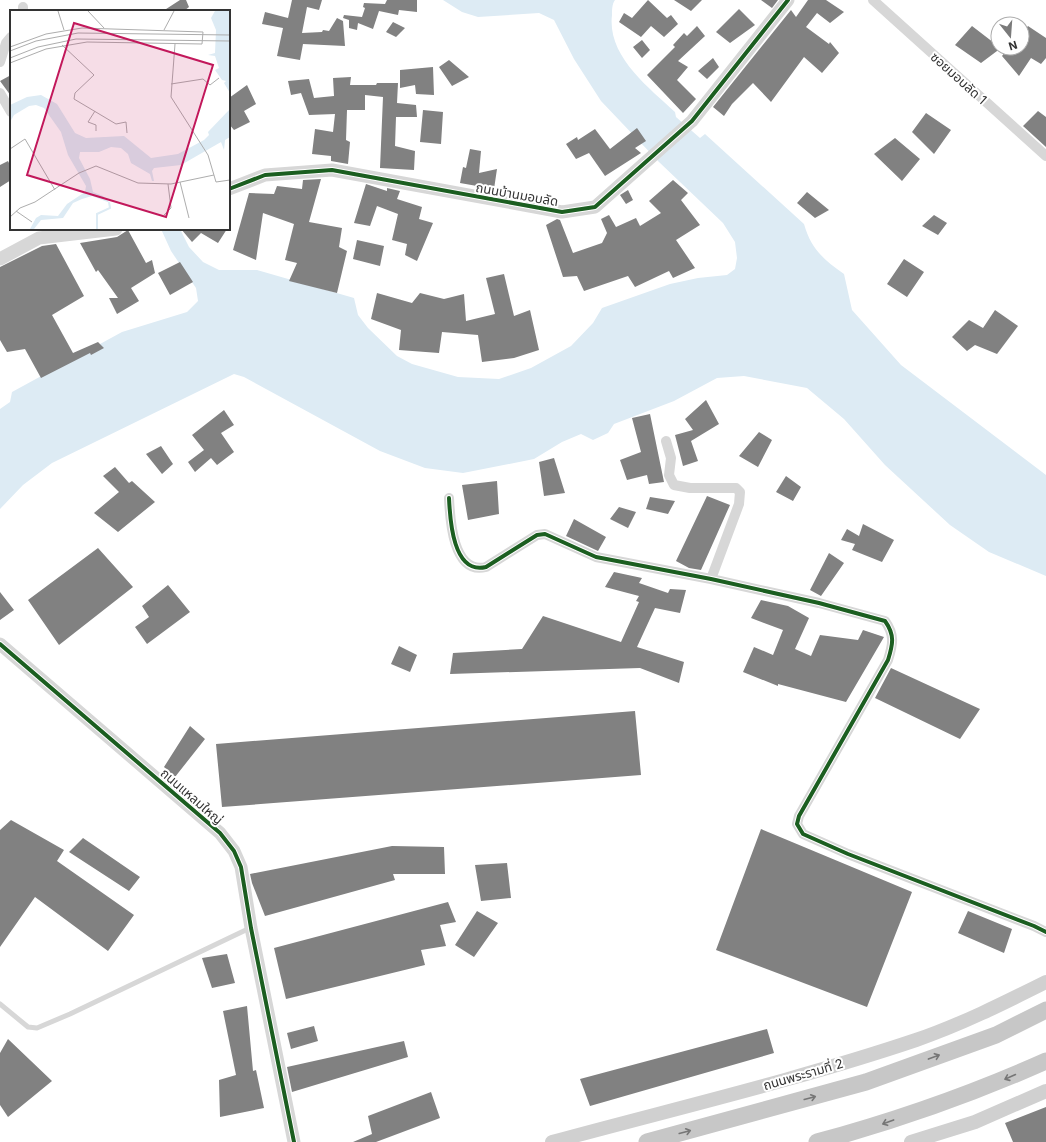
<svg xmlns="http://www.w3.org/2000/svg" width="1046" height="1142" font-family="Inter,'Noto Sans Thai',sans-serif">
<rect width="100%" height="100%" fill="#fff"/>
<!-- water -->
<path fill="#ddebf4" d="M443,0H615C612,4 612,10 612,15C607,56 648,87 675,112L676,117L700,138L705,134L804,224C811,249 824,260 844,274L852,310L901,365L1046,475V576L989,552L950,525L885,465L844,419L807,388L744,376L717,378L674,401L614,424L608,433L593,440L581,434L562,442L534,459L463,473L425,468L380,451L244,377L234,374L52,463L23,485L0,509V409L10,402L12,392L122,332L187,312L198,301L196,288L171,251L161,229H180L189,247L203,262L219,270H257L354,298L358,315L368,328L397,356L412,364L458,377L499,379L531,368L571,346L593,323L602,308L670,284L698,278L727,275L735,269L737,258L735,242L723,223L659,162L601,101L574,59L554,20L539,13L478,17L462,12Z"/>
<!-- building -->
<path fill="#818181" d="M180,0H186L189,7L184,11H163Z
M292,0H322L319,10L307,7L302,33L322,32L323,30L329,31L337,18L343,21L345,46L303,44L300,60L277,56L283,28L262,24L265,12L288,18Z
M387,0H417V12L399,10L398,15L379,11L373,29L358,23L357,30L349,28V20L343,18L344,15L362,17L365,8L363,7L364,3L385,4Z
M648,0L667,18L671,15L678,24L664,37L651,26L641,37L619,22L624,13L632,18Z
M674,0H702L691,11Z
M761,0H778L772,8Z
M808,0H826L844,12L830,23L817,13L806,27L829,44L830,42L839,53L822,73L804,57L771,102L753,83L732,104L724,116L713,107L791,10L796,17Z
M739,9L755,25L730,43L716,32Z
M393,22L405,28L396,37L386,32Z
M697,26L705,36L678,61L688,67L677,80L696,99L683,113L647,75L675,47L673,45L684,33L687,36Z
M972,26L998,46V48H1001L981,63L955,45Z
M1028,26L1046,38V58L1041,64L1031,58L1019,76L1002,56L1008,48H1022V33Z
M642,40L650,50L642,58L633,47Z
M713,58L719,67L707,79L698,71Z
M449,60L469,77L452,86L439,67Z
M433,67L434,95L416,94L415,85L400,88V70Z
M11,75V96L0,81Z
M351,77L350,85H376L377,83H398L397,103L416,105L417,117H396L395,146L415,151L414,170L380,168L383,97L365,95V110H347L346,140L350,142L348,164L331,161V156L312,154L315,129L333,132L335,114L309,115L301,93L291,95L288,81L309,79L314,98L334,96L333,78Z
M247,85L256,104L244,111L250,122L234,130L229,124V98Z
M423,110L443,112L441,144L420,142Z
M1038,111L1046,117V147L1023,126Z
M926,113L951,130L934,154L912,132Z
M637,128L646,141L635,148L641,153L605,176L589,153L576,159L566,144L577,137L578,140L595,129L610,149Z
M895,138L920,159L902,181L874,154Z
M470,149L481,151L479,173L497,169L494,189L460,183L463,167L466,168Z
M8,161L11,167V180L0,187V165Z
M321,179L309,222L342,228L339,247L347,251L337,293L289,281L297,263L285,260L294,224L263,213L256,260L233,250L249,193L274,194L277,186L302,189L303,180Z
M673,180L688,193L681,200L700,225L676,240L695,268L673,278L669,271L635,287L628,276L584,291L577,276L563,277L546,225L557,219L560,220L573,253L602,243L607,233L601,219L609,215L616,227L636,218L640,226L661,213L649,201Z
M366,184L387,191V188L400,191L397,199L422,207L419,219L433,223L417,261L405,255L407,244L392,240L398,214L377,206L370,226L354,223Z
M628,190L633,200L626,204L620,195Z
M807,192L829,210L815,218L797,203Z
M934,215L947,223L938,235L922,226Z
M181,229H227L218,243L201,233L192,242Z
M128,230L146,263L152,260L155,273L131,288L139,301L117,314L109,298H118L98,270L96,272L80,243L117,237Z
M357,240L384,246L380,266L353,259Z
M56,244L84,296L52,315L73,353L98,342L104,348L91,355L90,353L41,378L25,349L7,352L0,340V267L42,246Z
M904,259L924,272L907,297L887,284Z
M180,262L193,282L170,295L158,273Z
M504,274L514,316L530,310L539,350L514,358L482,362L478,335L442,332L439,353L399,350L401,330L371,319L377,293L412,303L420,293L444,299L464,294L466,321L495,314L486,278Z
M995,310L1018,326L997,354L975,345L967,351L952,337L969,320L983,328Z
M706,400L719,424L691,441L698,461L683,466L675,435L693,430L685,419Z
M224,410L234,425L221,433L234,452L217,465L211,458L195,472L188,462L204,450L192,435Z
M650,414L664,482L649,484L647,475L627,480L620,460L641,452L632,418Z
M759,432L772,440L758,467L739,456Z
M161,446L173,464L162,474L146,454Z
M554,458L565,493L544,496L539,462Z
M115,467L129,483L132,481L155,502L118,532L94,513L119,492L103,476Z
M786,476L801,487L793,501L776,492Z
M497,481L499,514L468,520L462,485Z
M707,496L730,505L701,570L689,568L676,561Z
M650,497L675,501L668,514L646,509Z
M619,507L636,512L628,528L610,519Z
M574,519L606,537L598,551L566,536Z
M863,524L894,540L882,562L852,550L855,544L841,540L847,529L859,536Z
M98,548L133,587L59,645L28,600Z
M829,553L844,563L821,596L810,590Z
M614,572L642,578L639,583L668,593L670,589L686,590L680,613L655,608L637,647L684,662L679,683L640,668L450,674L453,653L522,649L543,616L621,642L639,602L636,601L639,596L605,587Z
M168,585L190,612L147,644L135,627L149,617L142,606Z
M0,592L14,610L0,620Z
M761,600L788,606L809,618L795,649L811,656L820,635L858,640L863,630L884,637L846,702L778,684V686L743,672L754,647L773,655L783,630L751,618Z
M399,646L417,655L410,672L391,664Z
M891,668L980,709L960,739L875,698Z
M635,711L641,775L222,807L216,744Z
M190,726L205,739L175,777L164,767Z
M11,820L64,850L57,861L134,915L108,951L35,897L0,947V830Z
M761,829L912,892L867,1007L716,950Z
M83,838L140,877L129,891L69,852Z
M392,846L444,847L445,874H393L395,880L265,916L252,883L250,874Z
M507,863L511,898L481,901L475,865Z
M448,902L456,922L440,925L446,946L421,950L425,965L286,999L274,948Z
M477,911L498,923L474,957L455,945Z
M968,911L1012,929L1004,953L958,933Z
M227,954L235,983L212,988L202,958Z
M247,1006L253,1071L256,1070L264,1108L220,1117L219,1080L236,1075L223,1011Z
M314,1026L318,1041L291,1049L287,1033Z
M767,1029L774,1053L590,1106L580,1079Z
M8,1039L52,1081L8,1117L0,1105V1053Z
M404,1041L408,1057L292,1092L287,1067Z
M431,1092L440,1118L376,1142H353L372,1134L368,1116Z
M1046,1107V1142H1013L1005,1123Z"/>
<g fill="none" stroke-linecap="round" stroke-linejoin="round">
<!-- service -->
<path stroke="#d7d7d7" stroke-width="5" d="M0,1004L28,1027L37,1028L70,1014L250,928"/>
<!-- minor -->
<path stroke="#d7d7d7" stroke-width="10" d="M873,0L1046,156
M23,7V11
M0,62L6,43L11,37
M0,93L11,112
M666,441L671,458L669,475L674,485L690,488H736L740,492L739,504L711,579
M449,498C450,520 453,575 486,567L537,535L545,534L596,557L711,579L819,603L885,621C895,635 893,644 888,660L799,816L797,824L803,834L848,854L1034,926L1046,932"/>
<!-- tertiary -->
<path stroke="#d7d7d7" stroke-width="13" d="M229,189L265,175L332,170L562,212L595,207L692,121L788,0
M0,259L39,238L116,229
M0,644L220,833L234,851L241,867L251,928L294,1142"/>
<!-- secondary -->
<path stroke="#d0d0d0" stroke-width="14" d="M552,1142C673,1109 797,1080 916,1040C960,1025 1004,1003 1046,982
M911,1142L975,1122L1046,1091"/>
<!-- trunk -->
<path stroke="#c7c7c7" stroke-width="17" d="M647,1142L866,1082L996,1035L1046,1010
M817,1142C895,1121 972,1094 1046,1061"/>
<defs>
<path id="cycleway" d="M229,189L265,175L332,170L562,212L595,207L692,121L788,0
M449,498C450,520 453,575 486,567L537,535L545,534L596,557L711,579L819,603L885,621C895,635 893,644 888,660L799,816L797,824L803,834L848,854L1034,926L1046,932
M0,644L220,833L234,851L241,867L251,928L294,1142"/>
</defs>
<!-- cycleway casing -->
<use href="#cycleway" stroke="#fff" stroke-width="6"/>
<!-- cycleway -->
<use href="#cycleway" stroke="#1b5e20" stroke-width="4"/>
</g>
<!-- one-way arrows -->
<defs><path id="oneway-shaft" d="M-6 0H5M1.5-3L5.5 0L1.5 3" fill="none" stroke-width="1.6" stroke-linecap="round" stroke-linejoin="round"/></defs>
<g stroke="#767676">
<use href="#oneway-shaft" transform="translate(934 1057) rotate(-20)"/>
<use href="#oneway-shaft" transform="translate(1010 1077) rotate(156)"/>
<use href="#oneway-shaft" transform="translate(810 1098) rotate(-15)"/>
<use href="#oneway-shaft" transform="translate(888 1122) rotate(160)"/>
<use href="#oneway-shaft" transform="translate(685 1132) rotate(-15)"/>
</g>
<g text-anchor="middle" stroke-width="4" stroke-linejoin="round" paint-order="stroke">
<!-- street labels -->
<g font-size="13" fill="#333" stroke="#fff">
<text transform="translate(959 78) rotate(42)" y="5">ซอยมอบลัด 1</text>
<text transform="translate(517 194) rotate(10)" y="5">ถนนบ้านมอบลัด</text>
<text transform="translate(192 796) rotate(41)" y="5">ถนนแหลมใหญ่</text>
<text transform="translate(803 1074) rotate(-16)" y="5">ถนนพระรามที่ 2</text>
</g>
</g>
<!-- overview -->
<g transform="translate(10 10)">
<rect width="220" height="220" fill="#fff"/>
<path d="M205,1H220V83L214,73L216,71L212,70L205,60L209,58L205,46L198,45L205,43L206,20L201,8ZM31,85L47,94L65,123L76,128L114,126L141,148L168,144L194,130L199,125L198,122L220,99V127L215,130L214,140L211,132L171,155L144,158L142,161L144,171H142L140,164L121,153L118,144L111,138L101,137L89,142H70L69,148L80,169L83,182L93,186L100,193L82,186L72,189L63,193L53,208L31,210L24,219H20L26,208L31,205L48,206L57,194L75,182L76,176L58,145L51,122L34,98L26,95L19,96L4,105L0,112V95L17,87Z" fill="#ddebf4"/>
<path fill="none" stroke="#ddebf4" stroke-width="2" d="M87,219V204L100,198L99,192"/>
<path fill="none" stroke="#adadad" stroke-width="1" d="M48,1L54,20M78,1L94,18M154,20L164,1M165,34L161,87L198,145L206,172L220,170M52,35L84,65L65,83L64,89L106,114L116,112L117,123M0,37L36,24L72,18L193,22L192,34L77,32L36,39L0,53M0,41L26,31L68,23L220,25M0,48L28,37L66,29L220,31M161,74L193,69L200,75L209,68M85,101L78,112L86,115V121M0,139L15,129L45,180M170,172L179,208M6,201L22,212M154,205L161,198L158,174M0,207L10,198L25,192L69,163L86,156L128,173L161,174L204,165"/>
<path fill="#c2185b" fill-opacity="0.15" stroke="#c2185b" stroke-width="2" d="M64,13L203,55L156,207L17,165Z"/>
<rect width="220" height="220" fill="none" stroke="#333" stroke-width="2"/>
</g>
<!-- north arrow -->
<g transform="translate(1010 36) rotate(163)"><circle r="19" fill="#ffffff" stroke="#adadad"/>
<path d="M0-3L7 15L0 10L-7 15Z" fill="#7a7a7a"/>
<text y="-6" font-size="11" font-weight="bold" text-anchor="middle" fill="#333333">N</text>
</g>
</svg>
